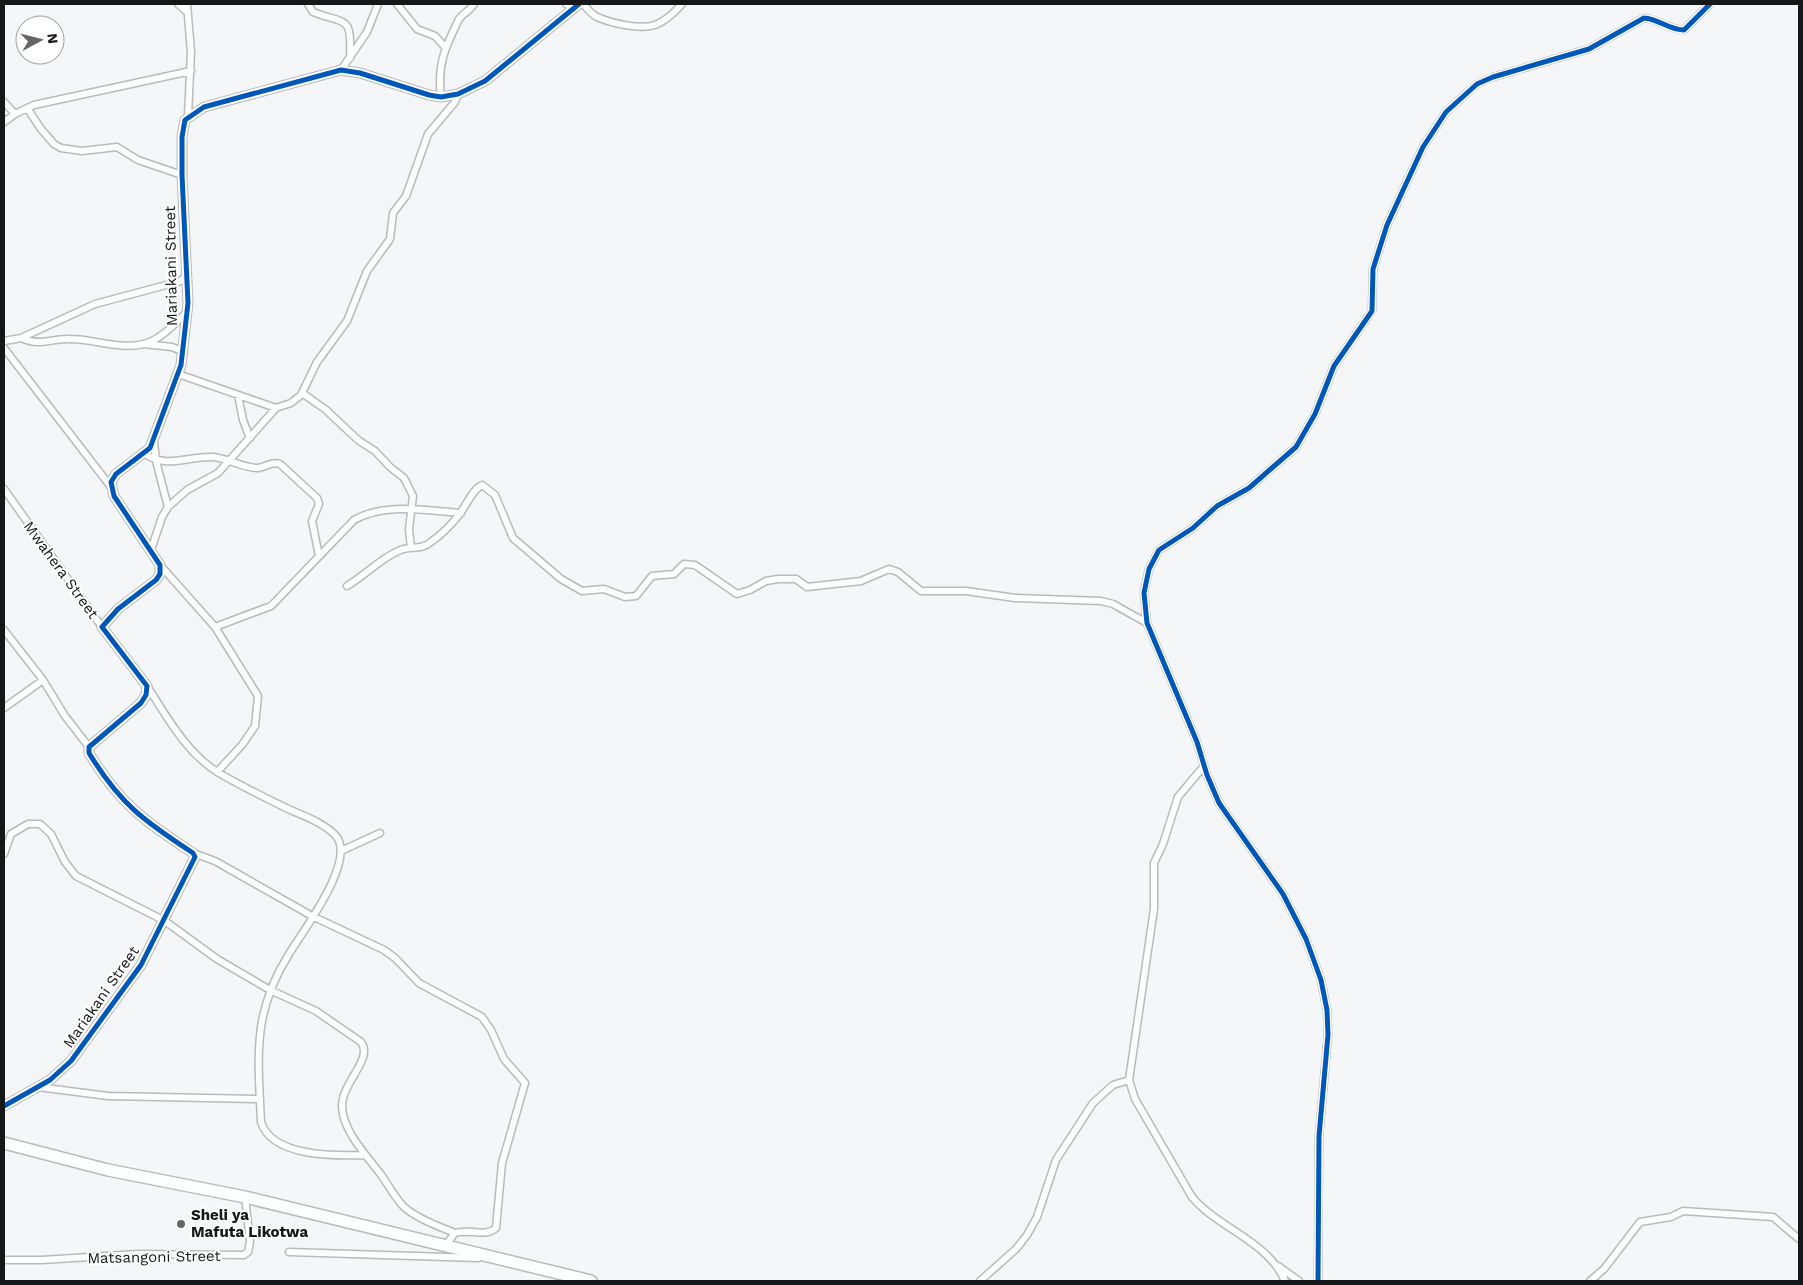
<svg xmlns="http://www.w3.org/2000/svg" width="1803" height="1285" font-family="'Work Sans',sans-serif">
<rect width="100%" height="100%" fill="#f4f6f8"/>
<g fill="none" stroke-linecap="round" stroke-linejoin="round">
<defs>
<path id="street" d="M178,4L188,13
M187,4L191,52L188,115
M308,4L313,12C346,25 352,14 350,58
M397,4L417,29L435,36L445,47
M566,4L574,9
M583,4C587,8 591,14 597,17C611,23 639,30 655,25C666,21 674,13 682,4
M341,70L367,32L378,4
M441,97C437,65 445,48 458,21C461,14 470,11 474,4
M4,102L15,114
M27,108L41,129L54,144L61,148L82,151L117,147L138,160L182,175
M4,122L15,114L34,105L191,71
M21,338C42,347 50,338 70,339C94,339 120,350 144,344C160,340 176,323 187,312
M4,341L21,338L95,304L181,281L186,275
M144,344L172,347L184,352
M4,348L111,487
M178,374L276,408L291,403L301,395L317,362L347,321L367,271L390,239L393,213L406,196L428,134L455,102L458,94
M302,393L325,409L358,440L375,451L390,467L404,478L413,496L409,529L411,548
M238,395L243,420L250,438
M154,442L156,461L168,507
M145,454C168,469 187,456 213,457C228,458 242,468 258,468C266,467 272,461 280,464L317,498L319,504L312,521L319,556
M4,489L102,627
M151,550L162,517L168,507L187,490L218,473L276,408
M160,565L215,627L258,696L255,726L242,745L217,772
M347,586C365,575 379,560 398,551C409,545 421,551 431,542C441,535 451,525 459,515C466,506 472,490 482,485L495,495L513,538L561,579L582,591L604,589L625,597L636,596L652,576L674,574L684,564L695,565L737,594L750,590L766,581L778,579H796L807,587L861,581L889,569L898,572L921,591H966L1015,598L1101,601L1113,604L1147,623
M215,627L271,606L354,520C385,502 427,511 461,513
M4,630L43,680L65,716L89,747
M147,686C167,717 187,754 219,773C239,785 260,795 280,805C297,814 323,821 336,836C357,861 302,932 289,954C252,1013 258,1056 261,1122C272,1157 334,1156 365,1155
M4,708L43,680
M1204,766L1178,797L1163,844L1154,863V909L1129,1080L1135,1099L1192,1197C1219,1229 1268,1241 1285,1281
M341,851L380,833
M193,853L215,861L312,916L384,950L395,958L419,983L482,1017L491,1030L504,1059L525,1083L502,1163L496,1228C485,1238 469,1228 455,1233L445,1246
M4,854L11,834L28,824H40L51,834L65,862L76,876L165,921L217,959L270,990L316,1011L361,1042C374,1059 341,1083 342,1107C343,1132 368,1157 382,1176C389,1186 395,1198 404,1207C418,1219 438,1226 455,1233
M38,1087L108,1096L260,1099
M289,1252L478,1258
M4,1260H42L138,1254L244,1255L248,1252L250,1242L245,1197
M1278,1266L1299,1281
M980,1281L1016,1249L1027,1235L1037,1217L1056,1160L1093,1103L1113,1085L1129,1080
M1318,1281L1319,1136L1328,1035L1327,1010L1321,980L1306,939L1283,894L1219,803L1207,775L1197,742L1147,623L1144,593L1149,569L1159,550L1193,528L1217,506L1249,488L1296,447L1315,414L1334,366L1372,311L1373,269L1387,225L1423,147L1446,112L1477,84L1493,77L1589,49L1644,18C1659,19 1669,30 1684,30L1710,4
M1590,1281L1604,1269L1640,1222L1671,1217L1683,1211L1773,1217L1799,1239"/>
<path id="secondary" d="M4,1106L50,1080L71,1061L141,965L195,857L193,853C144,821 120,804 89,753V747L141,703L146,695L147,686L102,627L118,609L156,580L160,574V565L114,496L111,482L116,474L150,448L181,365L188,303L182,175V137L185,120L204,107L341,70L360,73L429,95L441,97L458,94L485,81L579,4"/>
<path id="highway" d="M4,1143L108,1170L245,1197L591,1281"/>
</defs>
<!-- street casing -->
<use href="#street" stroke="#b8babc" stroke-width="9"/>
<!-- secondary casing -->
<use href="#secondary" stroke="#b8babc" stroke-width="11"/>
<!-- highway casing -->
<use href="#highway" stroke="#b8babc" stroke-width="14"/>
<!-- street -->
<use href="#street" stroke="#fdfefe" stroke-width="6"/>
<!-- secondary -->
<use href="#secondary" stroke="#fdfefe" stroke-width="9"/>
<!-- highway -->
<use href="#highway" stroke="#fdfefe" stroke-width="11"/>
<defs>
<path id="cycleway" d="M4,1106L50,1080L71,1061L141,965L195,857L193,853C144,821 120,804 89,753V747L141,703L146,695L147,686L102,627L118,609L156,580L160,574V565L114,496L111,482L116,474L150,448L181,365L188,303L182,175V137L185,120L204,107L341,70L360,73L429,95L441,97L458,94L485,81L579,4
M1318,1281L1319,1136L1328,1035L1327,1010L1321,980L1306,939L1283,894L1219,803L1207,775L1197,742L1147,623L1144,593L1149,569L1159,550L1193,528L1217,506L1249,488L1296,447L1315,414L1334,366L1372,311L1373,269L1387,225L1423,147L1446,112L1477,84L1493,77L1589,49L1644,18C1659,19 1669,30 1684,30L1710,4"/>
</defs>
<!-- cycleway casing -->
<use href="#cycleway" stroke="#fff" stroke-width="8"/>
<!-- cycleway -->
<use href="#cycleway" stroke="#0057b8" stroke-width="5"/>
</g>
<!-- markers -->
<circle fill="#636566" stroke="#fff" stroke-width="2" cx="181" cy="1224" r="5"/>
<g text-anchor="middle" stroke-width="4" stroke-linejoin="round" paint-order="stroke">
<!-- street labels -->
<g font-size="15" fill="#151718" stroke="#fff">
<text transform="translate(171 266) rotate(-91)" y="5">Mariakani Street</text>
<text transform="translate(61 570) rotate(54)" y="5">Mwahera Street</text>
<text transform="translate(101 997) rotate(-55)" y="5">Mariakani Street</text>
<text transform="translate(154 1257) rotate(-1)" y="5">Matsangoni Street</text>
</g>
<!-- poi labels -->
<g font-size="15" font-weight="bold" fill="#151718" stroke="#fff" text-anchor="start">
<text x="191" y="1220">Sheli ya<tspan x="191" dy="17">Mafuta Likotwa</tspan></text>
</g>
</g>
<!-- border -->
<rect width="1803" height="1285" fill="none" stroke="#151718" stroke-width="10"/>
<!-- north arrow -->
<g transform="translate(40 40) rotate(83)"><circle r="24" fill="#ffffff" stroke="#a1a2a3"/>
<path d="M0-4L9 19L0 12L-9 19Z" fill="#636566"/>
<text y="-8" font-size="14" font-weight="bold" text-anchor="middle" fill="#151718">N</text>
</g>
</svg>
